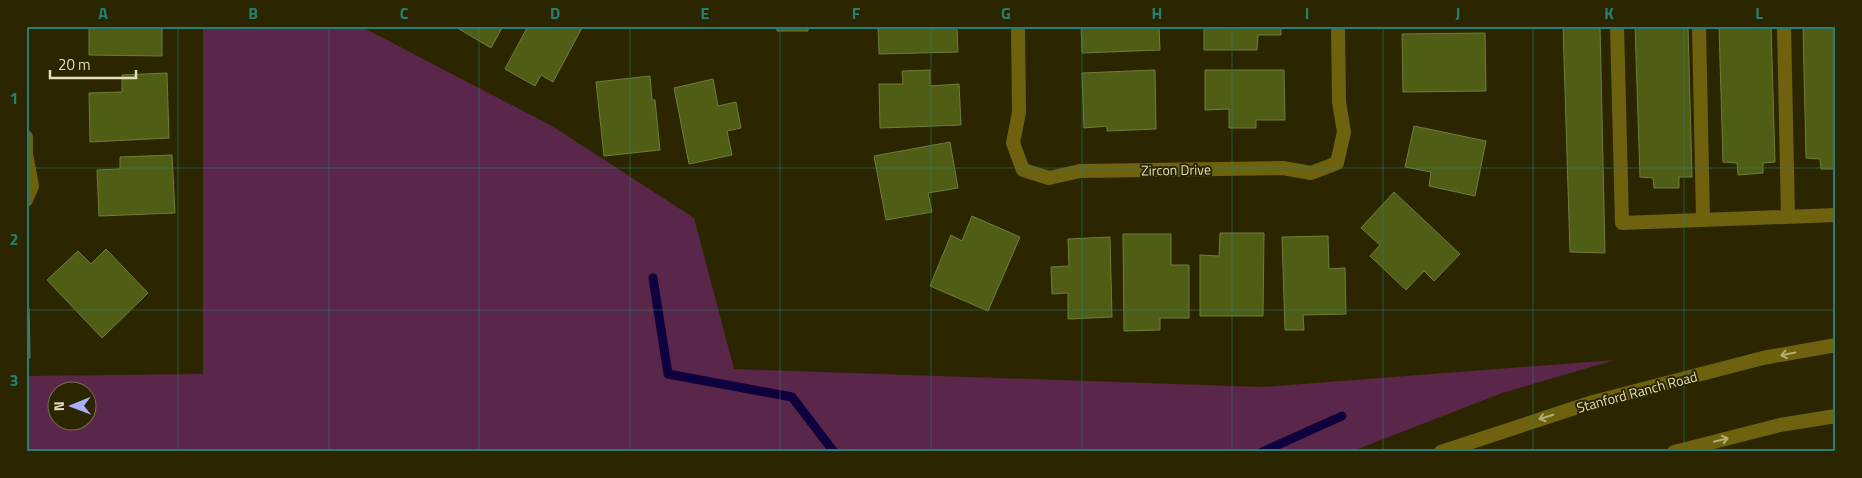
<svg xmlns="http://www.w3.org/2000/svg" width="1862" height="478" font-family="'Titillium Web',sans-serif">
<rect width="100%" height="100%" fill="#2c2600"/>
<!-- green -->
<path fill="#5a264a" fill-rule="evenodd" d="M203,26H360L552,126L694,218L734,369L1262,387L1615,360L1502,393L1350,452H35L26,449V376L203,374ZM58,390H88V420H58Z"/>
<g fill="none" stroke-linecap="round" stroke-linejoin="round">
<!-- stream -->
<path stroke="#0f003e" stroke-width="9" d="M653,278L668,374L792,397L834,452
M1262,452L1342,416"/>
</g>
<!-- building -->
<path fill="#4f5e14" stroke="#6e7e39" d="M89,26H162V56L89,55Z
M454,26H503L491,48Z
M528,26H583L553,82L541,75L535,86L505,69Z
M777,26H808V31H777Z
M878,26H957L958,52L879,54Z
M1081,26H1159L1160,50L1082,53Z
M1204,26H1281V35H1258L1257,50H1204Z
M1563,26H1600L1605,253L1570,252Z
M1635,26H1688L1692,177H1679V188H1654L1653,178L1640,177Z
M1719,26H1771L1775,162L1763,163V173L1738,175L1737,163L1723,162Z
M1803,26H1836V169H1821L1820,159L1806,158Z
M1485,33L1486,91L1403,92L1402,34Z
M930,70V86L959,84L961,125L880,128L879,84H903L902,71Z
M1155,70L1156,129L1107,131V126L1084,128L1082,73Z
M1205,70H1284L1285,120H1256V128H1229V109L1205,110Z
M167,73L169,138L90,142L89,93L122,92V75Z
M650,76L652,100H655L660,150L604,156L596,82Z
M713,79L718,106L736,102L741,128L727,131L732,155L689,164L674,88Z
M1414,126L1486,141L1475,196L1429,186L1431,172L1405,167Z
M950,142L958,188L928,193L932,212L886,220L874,156Z
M172,155L175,213L99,216L97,170L120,169V157Z
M1394,192L1460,254L1434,281L1424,271L1406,290L1370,256L1380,245L1361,228Z
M972,216L1020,237L988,311L930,286L951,235L962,241Z
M1220,233H1264L1263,316H1200V255L1219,256Z
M1123,234H1171V265H1189V318H1160V330L1124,331Z
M1328,236L1329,269L1345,268L1346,314L1303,315L1304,330H1285L1282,237Z
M1110,237L1112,317L1068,319V293L1052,294L1051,267L1069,266L1068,239Z
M106,249L148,293L102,338L47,280L78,251L91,264Z
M26,308H29L30,358H26Z"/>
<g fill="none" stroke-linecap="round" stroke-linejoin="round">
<!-- service -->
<path stroke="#6e620f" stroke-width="14" d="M1617,26L1622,223L1836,215
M1699,26L1703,220
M1784,26L1788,217"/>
<!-- minor -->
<path stroke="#6e620f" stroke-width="14" d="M1018,26L1019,112L1013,143L1023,170L1049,178L1080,171L1283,168L1311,173L1337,163L1344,132L1339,102L1338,26
M26,137V154L32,186L26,200"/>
<!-- secondary -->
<path stroke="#6e620f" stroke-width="14" d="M1441,452L1593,402L1763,358L1836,345
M1674,452L1780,425L1836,416"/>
</g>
<!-- one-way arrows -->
<defs><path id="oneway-shaft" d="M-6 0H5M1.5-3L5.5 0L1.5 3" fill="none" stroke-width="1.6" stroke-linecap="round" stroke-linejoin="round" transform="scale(1.25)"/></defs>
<g stroke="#b4ac75">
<use href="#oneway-shaft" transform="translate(1788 354) rotate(169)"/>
<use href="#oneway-shaft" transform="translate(1546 417) rotate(162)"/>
<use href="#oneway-shaft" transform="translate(1721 440) rotate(-14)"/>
</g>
<!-- grid -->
<path fill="none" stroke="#248076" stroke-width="1" stroke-opacity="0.55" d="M178,26V452M329,26V452M479,26V452M630,26V452M780,26V452M931,26V452M1082,26V452M1232,26V452M1383,26V452M1533,26V452M1684,26V452M26,168H1836M26,310H1836"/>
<g text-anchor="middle" stroke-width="4" stroke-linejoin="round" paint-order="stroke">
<!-- street labels -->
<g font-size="14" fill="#e3deb9" stroke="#2c2600">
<text transform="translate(1176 170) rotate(-1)" y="5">Zircon Drive</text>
<text transform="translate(1637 392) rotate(-15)" y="5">Stanford Ranch Road</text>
</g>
</g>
<!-- border -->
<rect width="1862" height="478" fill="none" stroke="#2c2600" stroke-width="55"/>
<!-- north arrow -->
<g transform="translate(72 406) rotate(269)"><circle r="24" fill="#2c2600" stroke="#75704a"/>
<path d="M0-4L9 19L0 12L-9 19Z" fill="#aaaffb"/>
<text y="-8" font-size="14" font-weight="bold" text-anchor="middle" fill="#e3deb9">N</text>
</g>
<!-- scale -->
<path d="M50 70v8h86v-8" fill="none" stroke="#e3deb9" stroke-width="2.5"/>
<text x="58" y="70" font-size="15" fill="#e3deb9" stroke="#2c2600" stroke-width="4" paint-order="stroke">20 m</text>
<rect x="28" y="28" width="1806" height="422" fill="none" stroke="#248076" stroke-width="2"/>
<g font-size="16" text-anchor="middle" font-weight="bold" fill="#248076">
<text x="103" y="19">A</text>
<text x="253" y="19">B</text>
<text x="404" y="19">C</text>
<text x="555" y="19">D</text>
<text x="705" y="19">E</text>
<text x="856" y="19">F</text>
<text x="1006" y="19">G</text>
<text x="1157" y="19">H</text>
<text x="1307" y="19">I</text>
<text x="1458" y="19">J</text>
<text x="1609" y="19">K</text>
<text x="1759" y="19">L</text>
<text x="14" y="104">1</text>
<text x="14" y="245">2</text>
<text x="14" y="386">3</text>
</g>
</svg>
